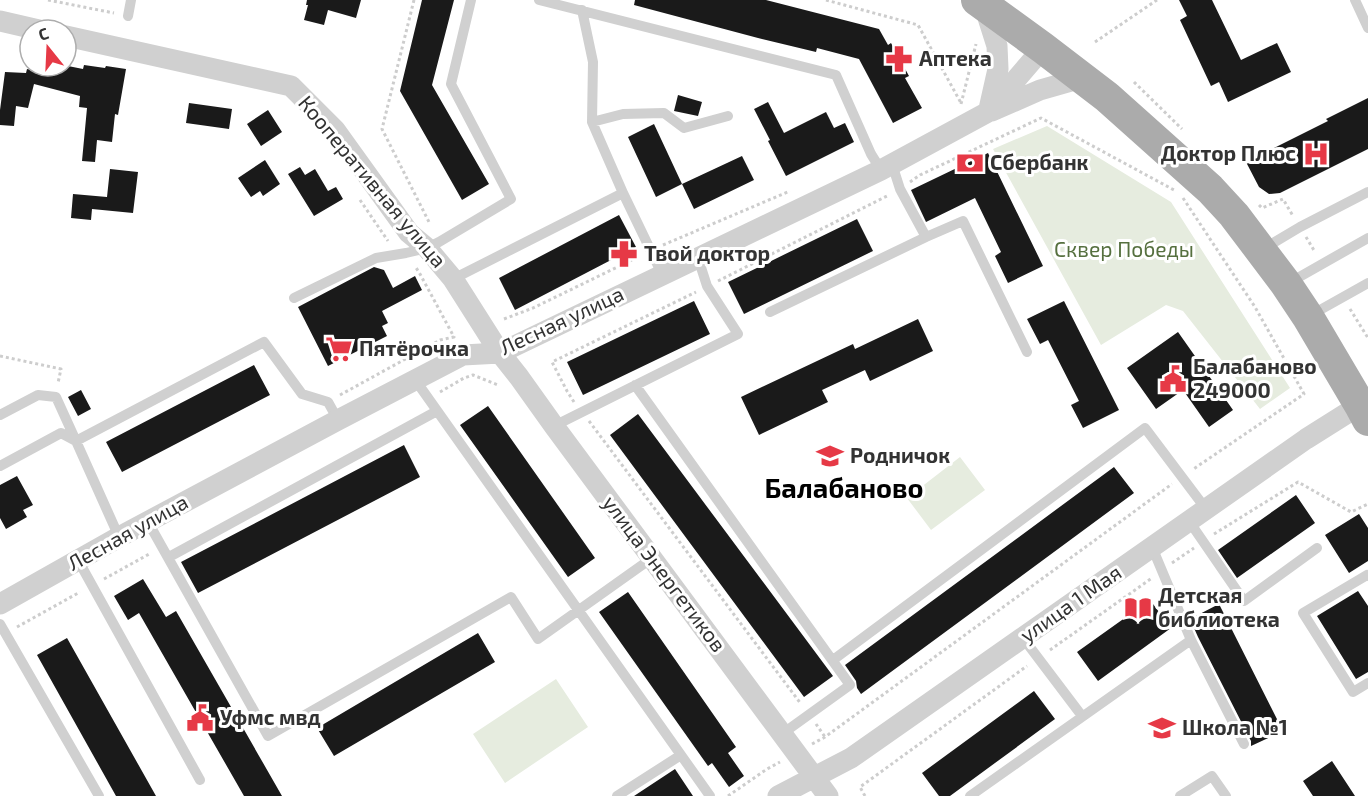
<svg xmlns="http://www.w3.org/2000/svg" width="1368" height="796" font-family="'Exo 2',sans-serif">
<rect width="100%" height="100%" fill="#fff"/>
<!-- green -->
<path fill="#e6ecdf" d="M1047,126L1171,202L1290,388L1260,409L1183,311L1166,305L1101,345L993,149Z
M960,457L985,490L931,530L907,498Z
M556,679L588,727L505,783L473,734Z"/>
<!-- building -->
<path fill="#1a1a1a" d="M307,0H361L356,18L328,10L324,25L304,20L308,5H306Z
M422,0H454L432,85L489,184L462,200L400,91Z
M635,0H766L879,29L888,45L891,43L909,76L905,78L922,108L893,123L859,59L817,48L816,52L758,38L634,5Z
M1179,0H1212L1241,60L1277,43L1291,72L1228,102L1219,82L1211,86L1180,20L1187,16Z
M84,65L105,68L106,66L126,69L118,115L115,114L112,142L97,140L95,162L82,161L87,108L79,107L80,96L34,84L28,108L16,106L14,126L0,125V110L5,72L26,73L27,69L43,72L44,66H68L83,69Z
M678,95L702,102L698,116L674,111Z
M1368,98V149L1280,193L1269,194L1259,187L1246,162L1328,121L1326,119Z
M768,102L784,133L826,112L834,128L845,123L854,142L786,176L768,141L770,140L754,109Z
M189,103L232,109L229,129L186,123Z
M268,110L282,132L261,146L247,124Z
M654,124L682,184L656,197L628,137Z
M988,153L1043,266L1008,283L995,256L1001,252L975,198L926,222L911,190Z
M742,156L754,180L694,209L682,184Z
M265,160L280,184L263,196L260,191L251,197L238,178Z
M300,167L305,175L315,169L328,191L336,187L343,199L314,216L288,174Z
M110,169L138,172L133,213L92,209L91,220L71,218L73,194L107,197Z
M619,215L636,247L515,310L499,278Z
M857,219L873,251L744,314L728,282Z
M374,267L384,270L393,288L415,276L422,290L382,311L388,323L382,326L387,336L328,366L298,307Z
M694,301L710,334L583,395L567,362Z
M1064,301L1119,410L1083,428L1071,405L1079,401L1048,340L1040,344L1027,319Z
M918,319L933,351L870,381L865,370L822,390L828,402L759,435L741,397L853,344L855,349Z
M1178,332L1233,410L1209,427L1183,390L1156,409L1127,368Z
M254,365L270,395L122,472L106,442Z
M81,390L91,409L78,416L68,397Z
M488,406L595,558L568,577L460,425Z
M638,414L833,676L804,697L610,435Z
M404,445L420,477L198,593L181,562Z
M1114,467L1134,493L861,694L857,688L856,681L845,665Z
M17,476L33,505L23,510L27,517L6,529L0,518V485Z
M1296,495L1315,523L1237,578L1218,550Z
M1359,514L1368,528V561L1349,573L1325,535Z
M143,579L166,617L176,611L282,796H244L139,613L128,620L114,596Z
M1358,591L1368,606V672L1356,679L1317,616Z
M628,592L736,747L728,753L744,776L729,787L712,763L708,766L599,612Z
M1150,600L1171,628L1098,681L1077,652Z
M1219,604L1283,731L1251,746V741L1198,637L1190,619Z
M478,633L495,662L334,756L317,728Z
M67,638L156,796H116L37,655Z
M1034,691L1055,719L950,796H939L922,773Z
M1332,761L1355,796H1313L1303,781Z
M675,769L693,796H634Z"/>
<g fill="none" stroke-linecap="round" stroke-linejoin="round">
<!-- path -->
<path stroke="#cdcdcd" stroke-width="3" stroke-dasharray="3 3" stroke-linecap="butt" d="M48,0L114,13
M414,0L382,129L430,224
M826,0L918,25L961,103
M1095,42L1157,0
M1134,82L1182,129
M961,104L976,44
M910,182L920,175L1041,118L1174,190
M1183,198L1255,307L1304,394L1192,470
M360,200L388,241
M1259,205L1262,208L1283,199L1293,216
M1306,237L1315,252
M663,245L790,191
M718,281L889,195
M1350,309L1368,338
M504,319L533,308L638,257
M0,356L61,369L58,383
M440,392L464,378L473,375L498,385
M340,395L440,340L454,337L420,274L415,266
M574,402L567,391L552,362L696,292
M589,421L801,704
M1214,534L1298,482L1351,512L1368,504
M1172,563L1194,548
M104,579L151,553
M17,627L80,592
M1050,650L1152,578
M816,724L825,737
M812,744L825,737L1172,484
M728,796L767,769L780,762
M865,796L860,787L1027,666"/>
<!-- lane -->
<path stroke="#d0d0d0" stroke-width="10" d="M539,0L836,75L871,154L881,170
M1355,0L1368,28
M582,10L593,62L592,122L623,193
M128,16L131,0
M592,122L623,114L664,113L684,128L728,116
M926,237L963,221L1027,352
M1263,249L1300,227L1368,192
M453,279L623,193L662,274
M1287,284L1368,238
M294,298L376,258L406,253L427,248L439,242L511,199L451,84L471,0
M770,312L926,237L900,189L892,164
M1311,315L1368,283
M416,381L710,796
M635,385L850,685L782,734
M0,415L38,395L56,397L76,441L264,342L302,394L328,402L338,420
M554,426L738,334L707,286L698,258
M0,466L61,433L76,441L119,537
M1189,521L1244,601L1317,548
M148,522L268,736L511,597L538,639L652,558
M1152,547L1191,640L1244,744
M169,557L437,411
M78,560L200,780
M1368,576L1367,575L1303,613L1353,692L1368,683
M0,624L99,796
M1023,638L1082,716
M833,660L1145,428L1206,509
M617,796L681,755
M970,796L1191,640
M1180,796L1212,776L1226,796"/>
<!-- street -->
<path stroke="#d0d0d0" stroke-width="21" d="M984,5L997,46L998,69L989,109
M0,21L39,30
M66,36L291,86L335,130L409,233L427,248L453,279L500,353L519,377L554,426L828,796
M992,111L1040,90L1082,78
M0,604L119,537L338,420L463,355L500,353L881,170L988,112L1043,48
M778,796L851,758L1306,439L1360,405"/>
<!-- primary -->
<path stroke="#ababab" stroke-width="32" d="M977,0L1043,48L1107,97L1210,189L1234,215L1286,284L1308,317L1360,405L1368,420"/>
</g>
<!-- icons -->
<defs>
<symbol id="pharmacy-bare" viewBox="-9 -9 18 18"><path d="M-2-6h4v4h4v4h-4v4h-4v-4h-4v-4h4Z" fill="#e63946" stroke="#fff" stroke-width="2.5" paint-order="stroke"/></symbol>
<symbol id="hospital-bare" viewBox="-9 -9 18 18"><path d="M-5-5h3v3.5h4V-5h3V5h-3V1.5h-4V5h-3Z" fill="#e63946" stroke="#fff" stroke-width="2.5" paint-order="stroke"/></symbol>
<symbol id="bank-bare" viewBox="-9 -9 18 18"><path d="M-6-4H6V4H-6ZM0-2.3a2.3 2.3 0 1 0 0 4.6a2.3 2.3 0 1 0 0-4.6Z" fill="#e63946" stroke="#fff" stroke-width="2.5" paint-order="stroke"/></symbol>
<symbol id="supermarket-bare" viewBox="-9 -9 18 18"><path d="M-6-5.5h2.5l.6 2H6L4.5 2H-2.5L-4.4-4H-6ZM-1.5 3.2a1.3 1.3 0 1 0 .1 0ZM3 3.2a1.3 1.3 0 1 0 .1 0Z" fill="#e63946" stroke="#fff" stroke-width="2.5" paint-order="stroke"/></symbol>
<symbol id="civic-bare" viewBox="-9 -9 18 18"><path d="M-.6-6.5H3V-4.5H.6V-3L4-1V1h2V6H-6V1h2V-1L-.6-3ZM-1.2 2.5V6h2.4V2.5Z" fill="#e63946" stroke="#fff" stroke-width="2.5" paint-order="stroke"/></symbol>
<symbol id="school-bare" viewBox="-9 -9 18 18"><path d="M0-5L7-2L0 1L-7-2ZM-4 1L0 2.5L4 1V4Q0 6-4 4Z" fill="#e63946" stroke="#fff" stroke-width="2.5" paint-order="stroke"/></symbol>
<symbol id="library-bare" viewBox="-9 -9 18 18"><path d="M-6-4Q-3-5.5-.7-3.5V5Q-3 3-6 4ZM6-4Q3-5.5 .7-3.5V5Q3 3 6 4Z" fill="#e63946" stroke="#fff" stroke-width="2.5" paint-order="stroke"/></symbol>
</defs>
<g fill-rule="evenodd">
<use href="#pharmacy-bare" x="880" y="40" width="38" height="38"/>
<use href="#hospital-bare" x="1297" y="135" width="38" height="38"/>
<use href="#bank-bare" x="951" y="144" width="38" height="38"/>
<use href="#pharmacy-bare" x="605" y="235" width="38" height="38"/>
<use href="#supermarket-bare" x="320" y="330" width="38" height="38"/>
<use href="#civic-bare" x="1154" y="360" width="38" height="38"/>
<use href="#school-bare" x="811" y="437" width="38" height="38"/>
<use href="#library-bare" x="1119" y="589" width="38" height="38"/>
<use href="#civic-bare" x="181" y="699" width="38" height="38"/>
<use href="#school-bare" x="1143" y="709" width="38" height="38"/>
</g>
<g text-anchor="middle" stroke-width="6" stroke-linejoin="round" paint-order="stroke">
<!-- poi labels -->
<g font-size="21" font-weight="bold" fill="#333" stroke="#fff" text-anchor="start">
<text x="919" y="66">Аптека</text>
<text x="1296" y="161" text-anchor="end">Доктор Плюс</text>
<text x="990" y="170">Сбербанк</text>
<text x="644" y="261">Твой доктор</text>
<text x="359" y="356">Пятёрочка</text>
<text x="1193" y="374">Балабаново<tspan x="1193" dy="24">249000</tspan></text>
<text x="850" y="463">Родничок</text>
<text x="1158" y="603">Детская<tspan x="1158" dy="24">библиотека</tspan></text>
<text x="220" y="725">Уфмс мвд</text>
<text x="1182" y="735">Школа №1</text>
</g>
<!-- street labels -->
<g font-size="21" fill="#333" stroke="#fff">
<text transform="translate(372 182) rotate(50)" y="7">Кооперативная улица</text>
<text transform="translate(562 321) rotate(-25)" y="7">Лесная улица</text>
<text transform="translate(128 533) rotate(-29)" y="7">Лесная улица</text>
<text transform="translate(664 574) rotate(53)" y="7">улица Энергетиков</text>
<text transform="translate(1071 604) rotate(-35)" y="7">улица 1 Мая</text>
</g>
<!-- park labels -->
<g font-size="21" fill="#56703f" stroke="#fff">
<text x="1124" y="257">Сквер Победы</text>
</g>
<!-- district labels -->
<g font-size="27" font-weight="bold" fill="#000" stroke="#fff">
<text x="844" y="498">Балабаново</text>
</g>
</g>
<!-- north arrow -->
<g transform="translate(48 48) rotate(342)"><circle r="28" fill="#ffffff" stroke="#adadad" stroke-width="1.5"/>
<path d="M0-4.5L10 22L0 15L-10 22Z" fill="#e63946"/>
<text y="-9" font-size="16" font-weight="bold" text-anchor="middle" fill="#333333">С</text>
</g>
</svg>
